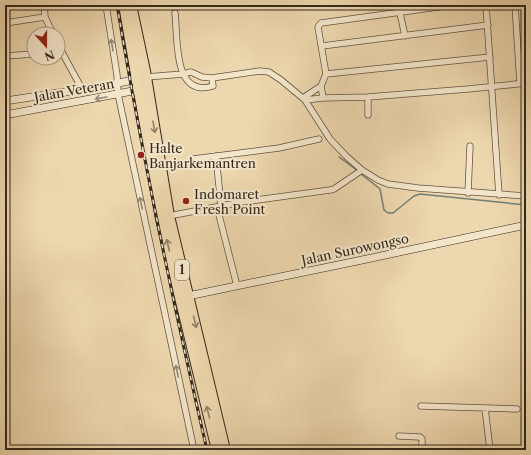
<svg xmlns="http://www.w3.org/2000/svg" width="531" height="455" font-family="'Libre Caslon Text',serif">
<rect width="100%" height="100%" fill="#edd7ae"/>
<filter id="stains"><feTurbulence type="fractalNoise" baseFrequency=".005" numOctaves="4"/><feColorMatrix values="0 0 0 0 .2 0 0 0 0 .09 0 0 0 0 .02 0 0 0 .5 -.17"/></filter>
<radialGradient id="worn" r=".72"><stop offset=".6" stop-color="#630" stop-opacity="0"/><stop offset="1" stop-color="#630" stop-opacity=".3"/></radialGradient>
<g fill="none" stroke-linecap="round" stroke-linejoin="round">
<!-- stream -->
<path stroke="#717f75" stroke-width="1.5" d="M339,157L358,171
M361,174L380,189L384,210L388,213H393L414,196L420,194L526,205"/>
<defs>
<path id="street" d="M44,5L45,17L53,34
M106,5L117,75L118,94L194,450
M486,5L499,195
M515,5L520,83
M175,13C178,36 172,99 213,86L212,78
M400,13L405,36
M5,23L45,17
M58,45L82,89
M322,46L488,25
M5,56L34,54
M326,74L490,57
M146,77L183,74L191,72L202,77L212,78L260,71L269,72L281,80L305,100L330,139L346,156L362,170L378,180L388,184L418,188L526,196
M368,97V115
M303,98L321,86
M323,98L321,86L326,74L318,27L321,23L453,5
M305,100L323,98L368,97L468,89L526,83
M216,156L221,206
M193,159L279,148L319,139
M468,193L470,146
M217,207L237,286
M169,216L242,202L330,190L334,189L362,170
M421,406L517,409
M485,408L490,450
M399,436L420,437L422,439V450"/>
<path id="secondary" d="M5,101L110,85L141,78
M5,115L143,89
M188,296L362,260L526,225"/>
<path id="highway" d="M124,5L161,219L217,450
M131,5L145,71L169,216L225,450"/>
</defs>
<!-- street casing -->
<use href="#street" stroke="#625440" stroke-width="7"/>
<!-- secondary casing -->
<use href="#secondary" stroke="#34291c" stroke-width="8"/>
<!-- highway casing -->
<use href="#highway" stroke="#34291c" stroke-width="12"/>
<!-- street -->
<use href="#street" stroke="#f3e5ca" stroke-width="5.5"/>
<!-- secondary -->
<use href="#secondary" stroke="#f3e5ca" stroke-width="7"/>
<!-- highway -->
<use href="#highway" stroke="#edd7ae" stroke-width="10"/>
<defs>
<path id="rail" d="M117,5C142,154 173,303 207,450"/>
</defs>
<!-- rail casing -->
<use href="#rail" stroke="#34291c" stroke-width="3"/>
<!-- rail -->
<use href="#rail" stroke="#f3e5ca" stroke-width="1.5" stroke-dasharray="4.5" stroke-linecap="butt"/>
</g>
<!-- one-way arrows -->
<defs><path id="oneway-shaft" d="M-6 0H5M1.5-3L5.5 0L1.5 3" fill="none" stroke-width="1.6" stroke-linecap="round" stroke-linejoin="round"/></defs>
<g stroke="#948773">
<use href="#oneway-shaft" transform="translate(112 45) rotate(-99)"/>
<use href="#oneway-shaft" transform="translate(101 98) rotate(170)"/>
<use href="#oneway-shaft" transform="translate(141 203) rotate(-102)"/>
<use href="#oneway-shaft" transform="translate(177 371) rotate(-102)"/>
</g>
<g stroke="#908065">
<use href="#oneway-shaft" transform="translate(154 127) rotate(80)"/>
<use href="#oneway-shaft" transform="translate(168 245) rotate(-103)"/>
<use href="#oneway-shaft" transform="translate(195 322) rotate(76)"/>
<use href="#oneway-shaft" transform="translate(208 412) rotate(-104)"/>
</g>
<!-- markers -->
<g fill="#8f2418" stroke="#f3e5ca" stroke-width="1.5">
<circle cx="141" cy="155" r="4"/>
<circle cx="186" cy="201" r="4"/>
</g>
<g text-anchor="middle" stroke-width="4" stroke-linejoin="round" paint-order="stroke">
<!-- shield labels -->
<rect fill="#f3e5ca" stroke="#6d6150" stroke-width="1" x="175" y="260" width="14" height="20" rx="3"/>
<g font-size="12" font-weight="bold" fill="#34291c">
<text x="182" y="274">1</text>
</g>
<!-- street labels -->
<g font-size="13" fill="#34291c" stroke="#f3e5ca">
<text transform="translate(74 90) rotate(-10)" y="5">Jalan Veteran</text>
<text transform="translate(355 249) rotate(-12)" y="5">Jalan Surowongso</text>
</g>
<!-- poi labels -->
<g font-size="13" fill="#34291c" stroke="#f3e5ca" text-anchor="start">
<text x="149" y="153">Halte<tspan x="149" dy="15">Banjarkemantren</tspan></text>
<text x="194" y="199">Indomaret<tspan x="194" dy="15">Fresh Point</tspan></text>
</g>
</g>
<!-- margin -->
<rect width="531" height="455" fill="none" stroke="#edd7ae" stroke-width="20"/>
<rect x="6" y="6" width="519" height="443" fill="none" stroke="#34291c" stroke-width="2"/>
<rect x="10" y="10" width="511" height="435" fill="none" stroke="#34291c"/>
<!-- north arrow -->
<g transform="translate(46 46) rotate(159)"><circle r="19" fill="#f3e5ca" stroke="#a79a84"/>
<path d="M0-3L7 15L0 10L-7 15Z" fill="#8f2418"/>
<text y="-6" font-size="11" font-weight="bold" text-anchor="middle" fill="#34291c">N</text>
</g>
<rect width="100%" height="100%" filter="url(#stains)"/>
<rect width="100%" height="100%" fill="url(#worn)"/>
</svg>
